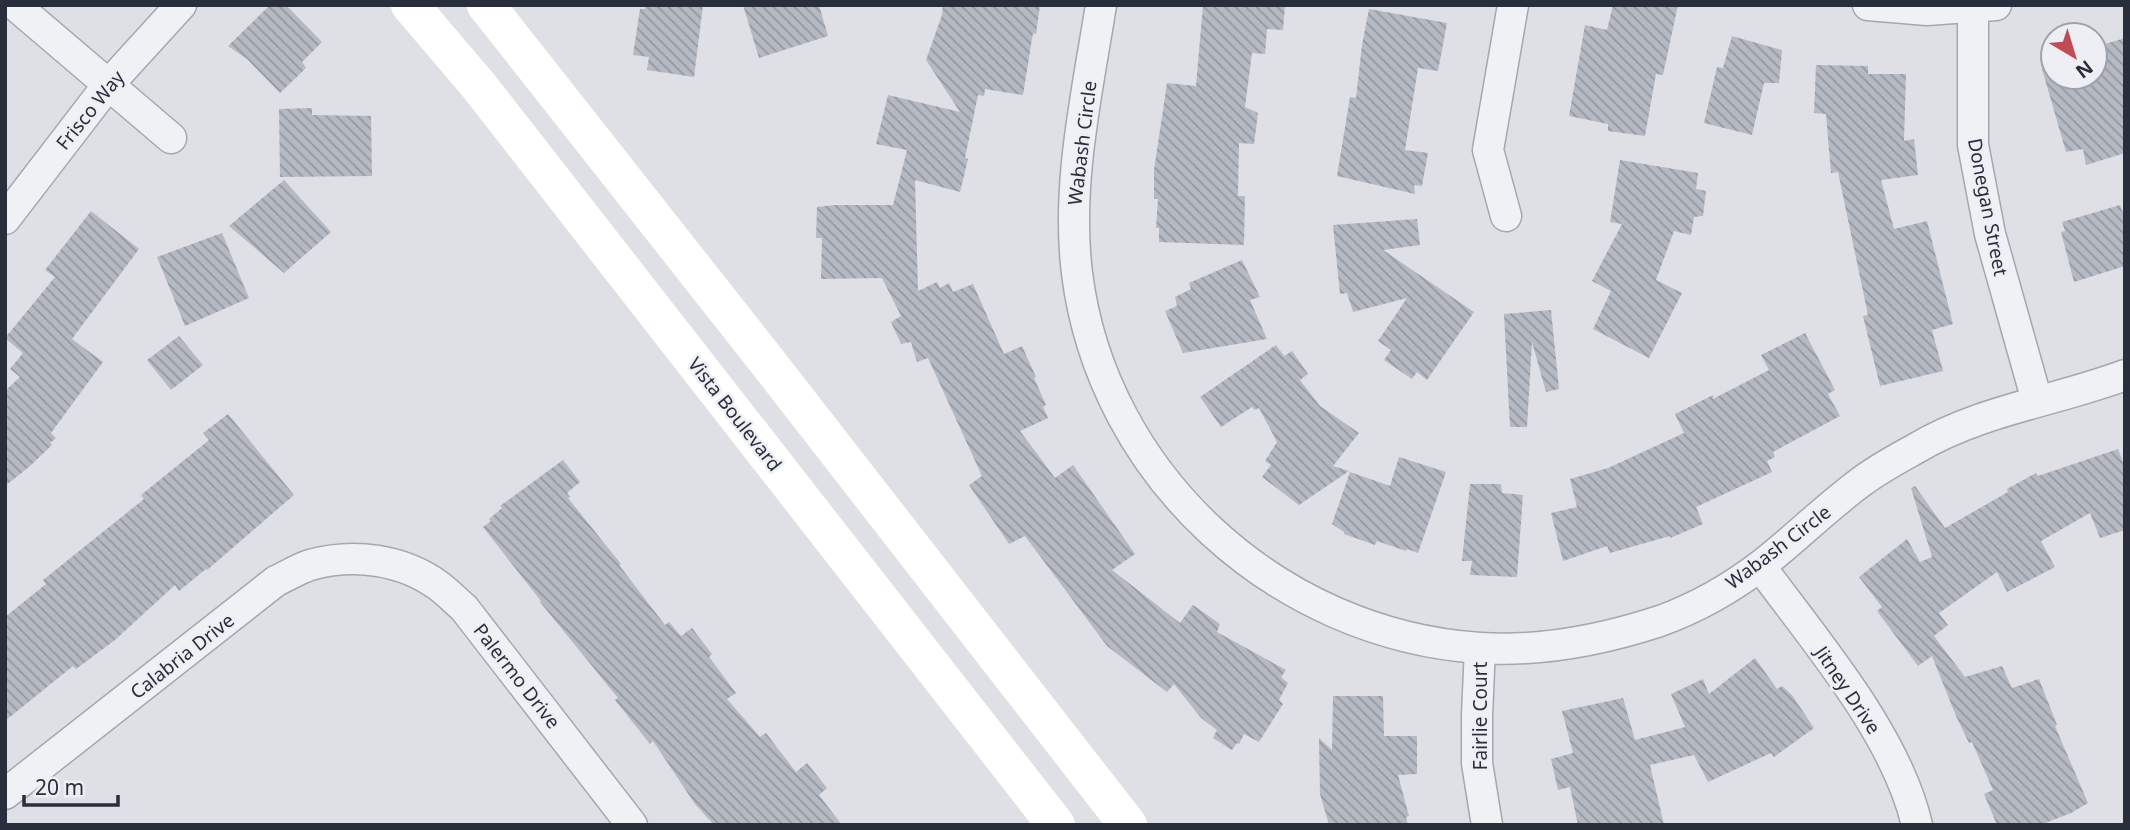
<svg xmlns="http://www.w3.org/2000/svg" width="2130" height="830" font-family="'Noto Sans',sans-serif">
<defs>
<pattern id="building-back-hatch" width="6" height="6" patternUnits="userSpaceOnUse" patternTransform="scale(1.75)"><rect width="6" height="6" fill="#b5b9c2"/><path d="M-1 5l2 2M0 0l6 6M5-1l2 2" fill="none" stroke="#93979f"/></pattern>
</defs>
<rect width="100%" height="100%" fill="#dee0e6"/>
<!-- building -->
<path fill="url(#building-back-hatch)" d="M270,5H286L322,42L302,62L306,68L280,93L247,59L228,46Z
M645,5H703L694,77L647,70L649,57L633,55L640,9H645Z
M743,5H819L828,36L759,58Z
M943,5H1040L1036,34L1033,33L1023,95L985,89L984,96L978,95L965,158L968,159L960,192L915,180L918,291L937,282L940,288L949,283L953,292L973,284L1004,354L1022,346L1036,377L1034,378L1046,405L1043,407L1048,418L1020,431L1055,478L1073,465L1135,554L1112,570L1180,623L1193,605L1220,624L1217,632L1286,670L1281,677L1288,683L1279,700L1283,704L1259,742L1244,734L1239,744L1237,743L1232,750L1213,738L1217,730L1201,718L1174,684L1167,692L1107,646L1025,536L1009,544L969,485L982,476L928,358L917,362L911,342L901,344L891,322L901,316L882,278L821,279L822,238H816L817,207L835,205H893L907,150L876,144L888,95L960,112L926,60L942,15Z
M1203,5H1285L1283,30L1267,29L1265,54L1252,53L1245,107L1258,113L1254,144L1239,143L1238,196H1245L1244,245L1159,242V228H1156L1158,199H1154V170L1167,83L1196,86Z
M1613,5H1678L1663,75L1656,74L1645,136L1608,131V124L1569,116L1585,25L1607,30Z
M1369,9L1447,23L1438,71L1418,68L1405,150L1428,153L1422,186L1414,185L1415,194L1337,176L1350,97L1356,98L1362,45Z
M1732,36L1782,50L1779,83H1764L1752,135L1704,123L1717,67L1723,68Z
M2125,38V153L2086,165L2083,149L2066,152L2042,69L2053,66V77H2095V47Z
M1816,65L1868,66V74H1906L1904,141L1914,139L1918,175L1881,180L1894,229L1927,221L1953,324L1932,330L1943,371L1880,386L1863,316L1868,315L1838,172L1831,173L1826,114L1814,113Z
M312,108V115L371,116L372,176L280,177L279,109Z
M1620,160L1698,173L1696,189L1706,191L1703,216L1694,217L1691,235L1674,231L1656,280L1682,293L1649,358L1593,329L1611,291L1592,281L1622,224L1610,222Z
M284,180L331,232L284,273L229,226Z
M2120,205L2125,218V266L2074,282L2061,232L2065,231L2062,222Z
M91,211L139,249L72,339L103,362L51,433L56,438L50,443L52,445L29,467L5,486V391L20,377L10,369L23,353L5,338L55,277L45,270Z
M1417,219L1420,245L1383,250L1474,312L1427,380L1417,372L1412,379L1384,360L1391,350L1378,341L1407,298L1353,312L1347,293L1340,294L1333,225Z
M222,233L249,298L185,326L157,257Z
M1242,260L1260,297L1250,300L1267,339L1183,353L1165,311L1177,306L1175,297L1191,289L1189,283Z
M1551,310L1559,389L1546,392L1532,342L1527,427H1510L1504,314Z
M1805,333L1835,390L1828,394L1840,416L1773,452L1775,457L1767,461L1772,472L1696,507L1703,524L1670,538V536L1610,553L1607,546L1563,561L1551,513L1577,507L1570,479L1608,468L1684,433L1675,414L1713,395V399L1769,370L1761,355Z
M179,336L203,365L171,390L147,360Z
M1276,345L1284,356L1292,351L1308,374L1300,380L1320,406L1359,433L1333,466L1349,471L1299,505L1262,477L1271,465L1265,461L1277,442L1259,408L1255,410L1252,407L1221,427L1200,397Z
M228,414L294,495L207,570L206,569L179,591L175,585L115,640L76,669L73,666L5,721V617L46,584L43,580L144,499L141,495L209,440L203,433Z
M2118,449L2125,467V530L2100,538L2090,513L2041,541L2055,567L2007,592L1997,572L1939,613L1948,625L1934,636L1965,677L2002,666L2012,688L2039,679L2057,725L2055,726L2088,803L2071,813L2040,825H1997L1984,794L1993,790L1972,742L1969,743L1956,716L1932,656L1918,666L1877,611L1882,607L1859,577L1907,539L1920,562L1932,557L1911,488L1915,486L1945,528L2008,492L2007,489L2036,473L2038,476Z
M1399,457L1446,472L1418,553L1407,549L1406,551L1377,541L1375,545L1344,534V532L1332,524L1350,472L1390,486Z
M563,460L580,482L567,493L570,497L568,498L621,564L619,565L665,625L669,622L681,636L692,628L712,654L709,657L736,693L727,699L760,737L766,733L796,772L807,763L827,788L819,795L842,825H714L695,804L653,741L650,744L615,700L618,698L540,602L541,601L483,527L491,521L489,519L502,508L500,506Z
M1470,484H1501L1502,493L1523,495L1517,577L1470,575L1472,561H1462Z
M1755,658L1777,689L1782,686L1792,695L1814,728L1774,757L1771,753L1708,782L1694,755L1650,765L1664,825H1578L1570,787L1558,790L1551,759L1573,753L1562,711L1623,698L1635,740L1685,727L1671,694L1703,679L1709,694Z
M1333,696H1383L1384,736H1417V774L1398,775L1409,816L1406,817L1408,825H1329L1320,794L1319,738L1332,750Z"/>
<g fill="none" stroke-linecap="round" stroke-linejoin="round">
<defs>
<path id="minor" d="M15,5L171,138
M1101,5C1087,94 1066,184 1077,273C1102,476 1278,635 1480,648C1541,652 1602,640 1660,621C1696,608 1733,587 1764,563C1797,537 1827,507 1861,482C1878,469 1897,459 1915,449C1980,410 2056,401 2125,375
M1868,5L1927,10L1996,5
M1973,5V145L1990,234L2037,401
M1506,216L1488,150L1513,5
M5,219L108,85L181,5
M1760,566C1815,641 1896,734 1917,825
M1480,648L1477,715V763L1487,825
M5,794L276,581C287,576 298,569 310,565C354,553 402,559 439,586C448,593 456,601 464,608L632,825"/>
</defs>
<!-- minor casing -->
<use href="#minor" stroke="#a4a7af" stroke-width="33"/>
<!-- minor -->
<use href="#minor" stroke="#f0f1f4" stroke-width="30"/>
<!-- secondary -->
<path stroke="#fff" stroke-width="38" d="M410,5L479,86L1056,825
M486,5L766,360L1128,825"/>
</g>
<g text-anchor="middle" stroke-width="5" stroke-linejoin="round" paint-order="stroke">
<!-- street labels -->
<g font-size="19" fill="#282e3b" stroke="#edeff4">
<text transform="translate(90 110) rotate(-51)" y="7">Frisco Way</text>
<text transform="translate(1082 143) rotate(-83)" y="7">Wabash Circle</text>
<text transform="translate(1988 207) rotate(79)" y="7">Donegan Street</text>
<text transform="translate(735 414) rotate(52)" y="7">Vista Boulevard</text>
<text transform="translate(1778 547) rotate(-37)" y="7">Wabash Circle</text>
<text transform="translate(182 656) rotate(-38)" y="7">Calabria Drive</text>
<text transform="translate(517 676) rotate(52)" y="7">Palermo Drive</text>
<text transform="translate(1848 690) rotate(56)" y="7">Jitney Drive</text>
<text transform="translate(1480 716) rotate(-90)" y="7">Fairlie Court</text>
</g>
</g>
<!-- border -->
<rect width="2130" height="830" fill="none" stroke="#282e3b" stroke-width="14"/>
<!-- north arrow -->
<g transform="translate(2074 56) rotate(142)"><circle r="33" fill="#edeff4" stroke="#9ea2aa" stroke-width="2"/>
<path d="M0-5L12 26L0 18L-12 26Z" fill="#c04d55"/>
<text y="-10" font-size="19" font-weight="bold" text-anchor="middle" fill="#282e3b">N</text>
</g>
<!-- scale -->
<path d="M24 795v10h94v-10" fill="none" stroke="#282e3b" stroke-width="3.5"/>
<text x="35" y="795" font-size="21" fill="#282e3b" stroke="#edeff4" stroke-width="5" paint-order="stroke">20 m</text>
</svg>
